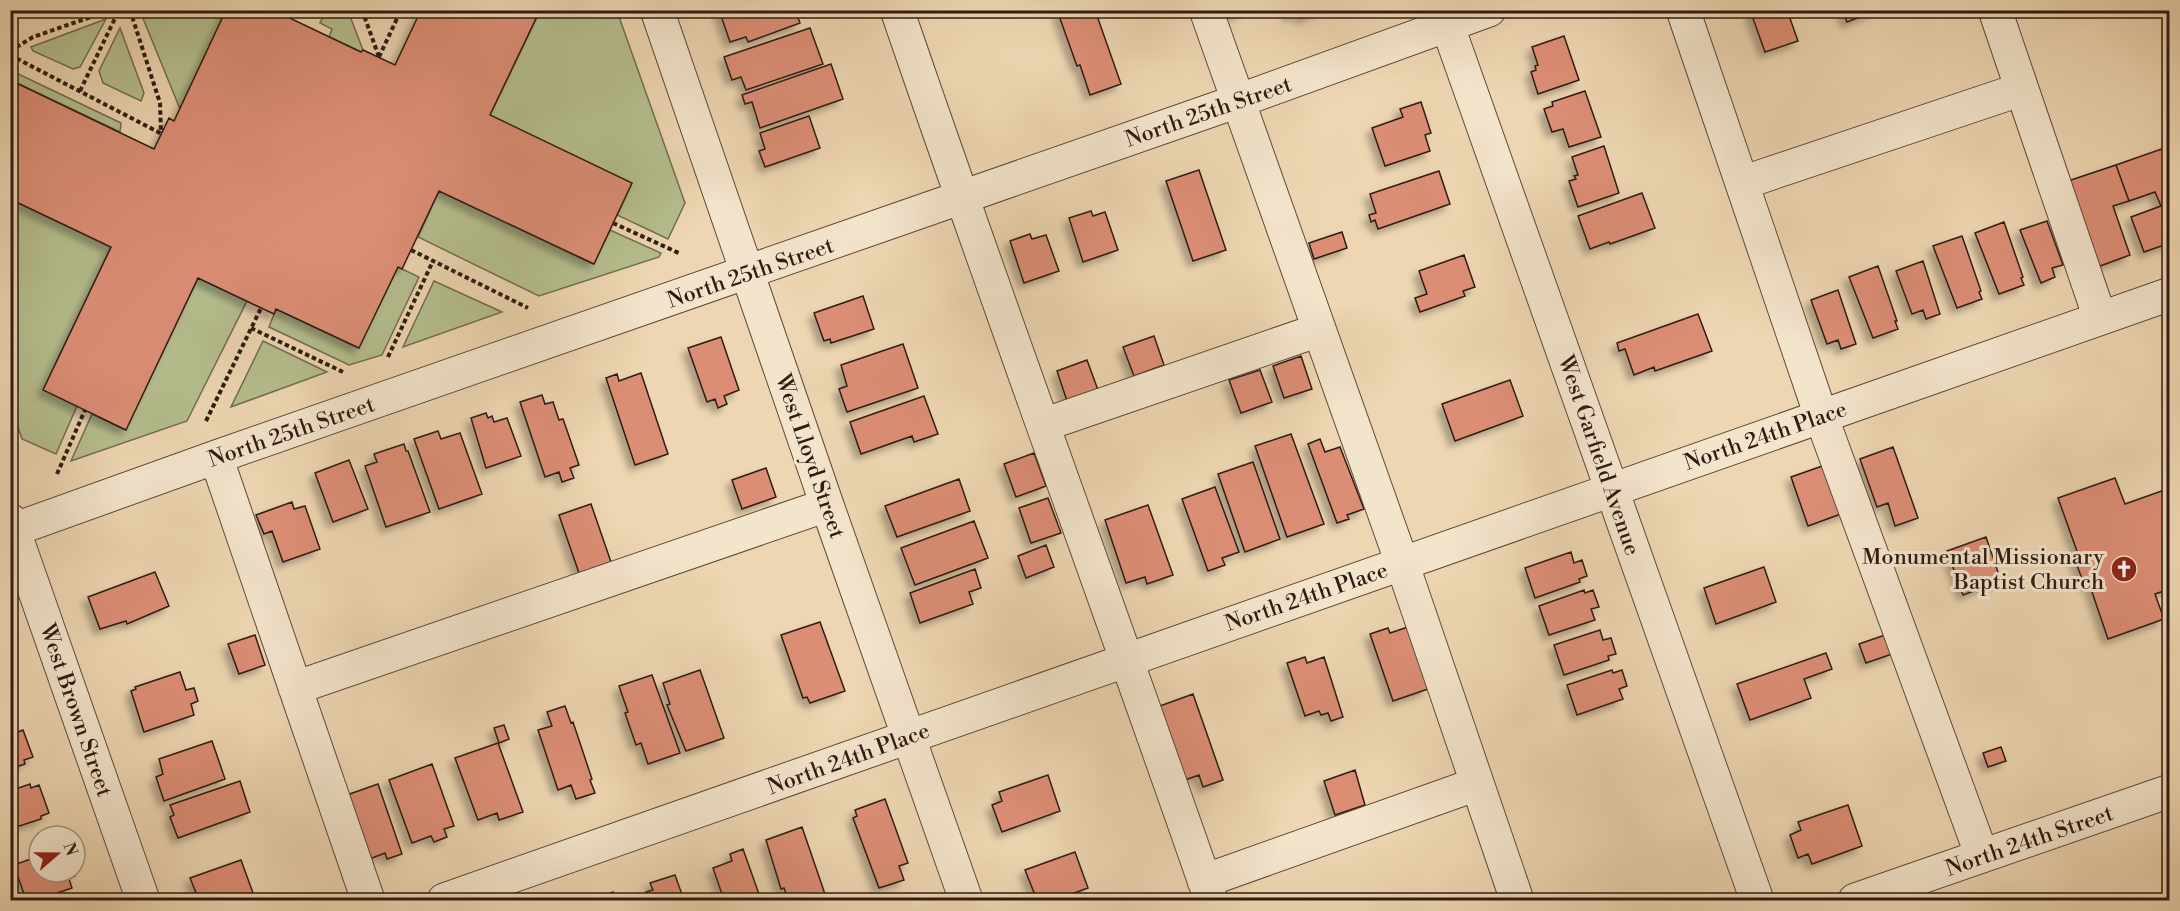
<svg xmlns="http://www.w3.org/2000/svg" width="2180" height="911" font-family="'Libre Bodoni',serif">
<defs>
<filter id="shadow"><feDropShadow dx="-5.5" dy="5.5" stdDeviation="3" flood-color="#0004"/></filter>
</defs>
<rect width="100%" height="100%" fill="#edd6b1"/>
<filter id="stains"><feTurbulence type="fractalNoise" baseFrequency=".00333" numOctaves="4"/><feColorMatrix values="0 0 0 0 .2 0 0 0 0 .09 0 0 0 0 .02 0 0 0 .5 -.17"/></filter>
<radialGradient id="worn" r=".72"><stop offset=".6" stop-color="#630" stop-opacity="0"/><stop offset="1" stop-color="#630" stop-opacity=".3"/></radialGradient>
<!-- green -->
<path fill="#b5be8e" stroke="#726c50" stroke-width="1.5" d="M140,11H226L180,109Z
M326,11H348L363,50L361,52L329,37L332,29L320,23Z
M540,11H617L685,203L668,239L617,215L632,183L490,115Z
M106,19L80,67L73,69L33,51L31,47Z
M120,28L144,93L141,101L103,83L99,71Z
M10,70L121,123L120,132L11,80Z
M439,191L593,264L610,230L661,253L659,257L539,296L418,237Z
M10,199L111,247L77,406L56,454L22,439L11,406Z
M398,267L419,277L382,355L349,365L269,327L276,309L358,348Z
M198,278L247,301L187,421L71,461L92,414L125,430Z
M434,281L502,312L403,347Z
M263,341L327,372L231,407Z"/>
<!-- building -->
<path fill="#dc8e75" stroke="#2e1b13" stroke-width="1.5" filter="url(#shadow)" d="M226,10H273L361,52L363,50L395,65L421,10H540L490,115L632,183L594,264L439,191L402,269L398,267L359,348L276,309L274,314L198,278L126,430L43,390L111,247L10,199V80L154,149L169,118L174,121Z
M719,10H795L800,23L748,42L746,37L730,42Z
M1065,10H1095L1121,84L1090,95L1080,65L1077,66L1058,13Z
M1218,10H1246L1221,20Z
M1287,10H1322L1301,18L1299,12L1289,16Z
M1750,10H1787L1798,41L1765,52Z
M1842,10H1878L1847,22Z
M810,28L823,64L746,90L741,77L732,80L724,57Z
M1564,36L1579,80L1538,94L1531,72L1536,70L1535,66L1538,65L1532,47Z
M831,64L843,99L760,128L752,102L745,104L742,95Z
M1585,91L1601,137L1569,147L1563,129L1552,132L1544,109L1553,106L1552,102Z
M1421,102L1431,133L1425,135L1430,151L1385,166L1372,128L1403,117L1400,109Z
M809,116L820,148L765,167L759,151L765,149L760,133Z
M1604,146L1619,193L1578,207L1569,181L1576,179L1574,176L1578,175L1572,157Z
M2170,146V243L2144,252L2131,217L2161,206L2155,192L2129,201L2116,165Z
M2116,165L2129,201L2113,206L2130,255L2092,269L2062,183Z
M1199,170L1226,250L1193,261L1166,181Z
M1439,171L1450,204L1378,229L1375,220L1371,222L1369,215L1376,213L1370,194Z
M1642,193L1655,228L1610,244L1609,242L1590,249L1578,216Z
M1091,211L1093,216L1105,212L1118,250L1083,262L1069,218Z
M2047,221L2063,265L2052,268L2055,277L2041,283L2020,230Z
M2004,222L2023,277L2021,278L2024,285L1999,294L1975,233Z
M1342,232L1347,248L1314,259L1309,243Z
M1030,234L1032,239L1046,235L1059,271L1024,283L1010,241Z
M1962,236L1981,291L1979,292L1982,299L1957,308L1933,246Z
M1464,255L1475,287L1463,291L1465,296L1420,312L1415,298L1427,294L1419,271Z
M1923,261L1940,314L1926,319L1923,310L1912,314L1896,271Z
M1878,266L1897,321H1895L1898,329L1873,338L1849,277Z
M1838,290L1856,344L1841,349L1838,340L1827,344L1811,300Z
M863,296L874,329L831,343L830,339L824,341L814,313Z
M1698,314L1712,351L1655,371L1654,367L1634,375L1625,349L1619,351L1617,343Z
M1154,336L1164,365L1134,376L1123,347Z
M721,337L739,390L724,396L727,404L718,408L715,399L707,402L688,348Z
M903,344L918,388L847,412L839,389L847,386L841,365Z
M1301,356L1312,389L1284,398L1273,366Z
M1087,360L1098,390L1067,401L1057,371Z
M1260,370L1272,402L1241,413L1229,380Z
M641,373L668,454L635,465L606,378L617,374L619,381Z
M1510,380L1523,416L1455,441L1442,404Z
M542,395L545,404L553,402L559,420L563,419L579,465L570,468L574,478L562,482L559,472L545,477L520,402Z
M924,396L938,434L914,442L912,436L861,454L850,422Z
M486,413L488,418L492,416L494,422L507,418L521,456L486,468L471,418Z
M438,431L441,439L460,433L482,494L439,509L414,439Z
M1291,434L1324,524L1287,537L1255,446Z
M1320,439L1325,452L1340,447L1364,509L1347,515L1349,519L1337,523L1308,444Z
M404,444L406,451H408L430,512L386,527L365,466L377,462L374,454Z
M1893,447L1918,518L1895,526L1888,503L1877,507L1860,459Z
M1034,453L1046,486L1016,497L1004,464Z
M349,460L368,509L333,522L315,473Z
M1253,462L1280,539L1245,552L1218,474Z
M1831,463L1849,511L1808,526L1791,477Z
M766,468L776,497L742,509L732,480Z
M2115,478L2125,504L2170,488V589L2155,594L2164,619L2108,639L2089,583L2084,584L2073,555L2078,554L2058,498Z
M959,479L970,511L897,537L885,506Z
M1215,487L1239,552L1222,558L1225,565L1208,571L1182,499Z
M1048,498L1061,533L1031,543L1019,508Z
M292,502L294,509L305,506L320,549L283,562L272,531L264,534L256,515Z
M591,504L611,562L579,573L559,515Z
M1148,505L1173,575L1147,584L1145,577L1126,583L1105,520Z
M974,521L988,558L915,585L901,548Z
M1986,537L2001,581L1963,595L1947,551Z
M1046,545L1054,567L1026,578L1018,556Z
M1571,552L1574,563L1582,560L1587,576L1579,579L1580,582L1535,598L1525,568Z
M1764,567L1776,602L1716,624L1704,588Z
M975,569L981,588L969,592L973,604L920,623L910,593Z
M155,572L169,606L127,624L126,621L100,629L88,597Z
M1584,590L1585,593L1593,590L1599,607L1591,609L1595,620L1549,635L1539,606Z
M820,622L845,691L810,703L807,697L803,698L781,635Z
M1408,627L1428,689L1393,701L1370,634L1388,628L1390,633Z
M1600,630L1603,640L1611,638L1616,654L1608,656L1609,660L1564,675L1554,645Z
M1888,634L1895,653L1866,663L1859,644Z
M255,635L265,665L239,674L228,644Z
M1826,653L1832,669L1804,679L1811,698L1750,720L1737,684Z
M1305,657L1307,663L1324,657L1343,717L1331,721L1328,713L1321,715L1319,711L1305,716L1287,663Z
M700,670L724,738L686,751L667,705L670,704L663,683Z
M1612,670L1613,673L1622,670L1627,686L1619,689L1623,699L1577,715L1567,685Z
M180,672L186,690L194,688L198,701L191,704L194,715L144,732L131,691L136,689L135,687Z
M652,675L680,753L648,764L641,743L636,745L625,713L628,712L619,686Z
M1193,694L1223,780L1203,787L1199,775L1185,780L1160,706Z
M565,706L571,723L573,722L592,779L590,780L595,793L576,799L571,785L558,790L538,730L552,726L547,712Z
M504,725L509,739L499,743L494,728Z
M14,730L15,733L23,730L33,757L24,760L25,764L10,769V731Z
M212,741L225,779L164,801L156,777L163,774L159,759Z
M498,743L523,812L499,820L497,813L478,820L455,758Z
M2001,747L2006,761L1988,767L1983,753Z
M432,764L454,826L444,829L447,837L434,842L431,836L412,843L389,780Z
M1355,770L1365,805L1335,815L1324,781Z
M1048,775L1060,811L1002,832L992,805L1002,801L999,792Z
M240,781L250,812L178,838L170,817L174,815L170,805Z
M30,784L31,788L39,785L49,813L41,816V819L10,829V791Z
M378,784L402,854L387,859L385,853L367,860L344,796Z
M885,799L908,863L899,866L904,880L879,888L853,818L857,816L855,810Z
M1848,805L1862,846L1812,864L1808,854L1798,858L1790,835L1801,830L1798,822Z
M802,827L827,900H788L784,888L781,889L766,840Z
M743,849L760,897L749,900H724L713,868L732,861L730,854Z
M1075,852L1088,888L1055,900H1037L1025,870Z
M39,856V872H73L75,876L69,879L72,888L36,900H26L14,865Z
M241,860L253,893L234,900H199L190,878Z
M675,875L684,900H649L646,892L653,890L650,883Z
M613,892L616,900H599L598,898Z
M635,894L638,900H618Z"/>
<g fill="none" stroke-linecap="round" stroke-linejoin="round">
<defs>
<path id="minor" d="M657,10L827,505L966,900
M897,10C999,308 1108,603 1211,900
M1206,10L1402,563L1517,900
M1442,10L1757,900
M1683,10L1821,416L1982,856
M1995,10L2100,318
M1742,183L2022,89
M1043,425L1319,330
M216,457L368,900
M10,520L143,900
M10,531L216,457L1238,101L1489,10
M295,688L827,505
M1204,881L1477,784
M444,900L2170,294
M1855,900L2170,791"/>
</defs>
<!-- minor casing -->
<use href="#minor" stroke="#5e4a3a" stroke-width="35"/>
<!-- path -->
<path stroke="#2e1b13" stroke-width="4" stroke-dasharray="4.5 3" stroke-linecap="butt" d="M130,10L160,103L161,133
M362,10L379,57
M10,51L33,37L111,10
M10,55L162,134
M379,57L401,10
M80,91L119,10
M613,223L681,254
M411,250L528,308
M251,328L345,373
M388,357L433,261
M206,421L261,308
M57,474L85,410"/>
<!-- minor -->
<use href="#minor" stroke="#f3e4cc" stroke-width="33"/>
</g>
<!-- icons -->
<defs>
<symbol id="church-disc" viewBox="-11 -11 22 22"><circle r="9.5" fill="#8f2418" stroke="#f3e4cc"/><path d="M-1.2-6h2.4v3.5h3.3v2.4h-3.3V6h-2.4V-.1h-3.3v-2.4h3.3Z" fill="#fff"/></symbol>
</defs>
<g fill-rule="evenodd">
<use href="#church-disc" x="2109" y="554" width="30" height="30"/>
</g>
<g text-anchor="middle" stroke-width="6" stroke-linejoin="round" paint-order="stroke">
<!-- street labels -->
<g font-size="22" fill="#2e1b13" stroke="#f3e4cc">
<text transform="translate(1208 111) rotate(-19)" y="8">North 25th Street</text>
<text transform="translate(750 272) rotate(-19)" y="8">North 25th Street</text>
<text transform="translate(291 431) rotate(-19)" y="8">North 25th Street</text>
<text transform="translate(1765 435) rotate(-19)" y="8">North 24th Place</text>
<text transform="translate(1600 455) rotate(71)" y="8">West Garfield Avenue</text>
<text transform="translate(811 456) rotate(71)" y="8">West Lloyd Street</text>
<text transform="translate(1306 596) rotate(-19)" y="8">North 24th Place</text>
<text transform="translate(77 710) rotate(71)" y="8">West Brown Street</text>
<text transform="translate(848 758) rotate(-20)" y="8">North 24th Place</text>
<text transform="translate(2029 840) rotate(-19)" y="8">North 24th Street</text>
</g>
<!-- poi labels -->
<g font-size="22" fill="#2e1b13" stroke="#f3e4cc" text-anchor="end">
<text x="2104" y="564">Monumental Missionary<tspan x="2104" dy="25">Baptist Church</tspan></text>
</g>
</g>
<!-- margin -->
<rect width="2180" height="911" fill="none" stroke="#edd6b1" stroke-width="36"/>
<rect x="12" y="12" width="2156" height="887" fill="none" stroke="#2e1b13" stroke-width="3"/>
<rect x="18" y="18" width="2144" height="875" fill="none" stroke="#2e1b13" stroke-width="1.5"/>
<!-- north arrow -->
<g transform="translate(57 854) rotate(70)"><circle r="28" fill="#f3e4cc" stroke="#a49482" stroke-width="1.5"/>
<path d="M0-4.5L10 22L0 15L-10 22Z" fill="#8f2418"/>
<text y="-9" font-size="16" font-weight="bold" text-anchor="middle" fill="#2e1b13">N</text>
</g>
<rect width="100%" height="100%" filter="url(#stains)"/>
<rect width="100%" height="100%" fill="url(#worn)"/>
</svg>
